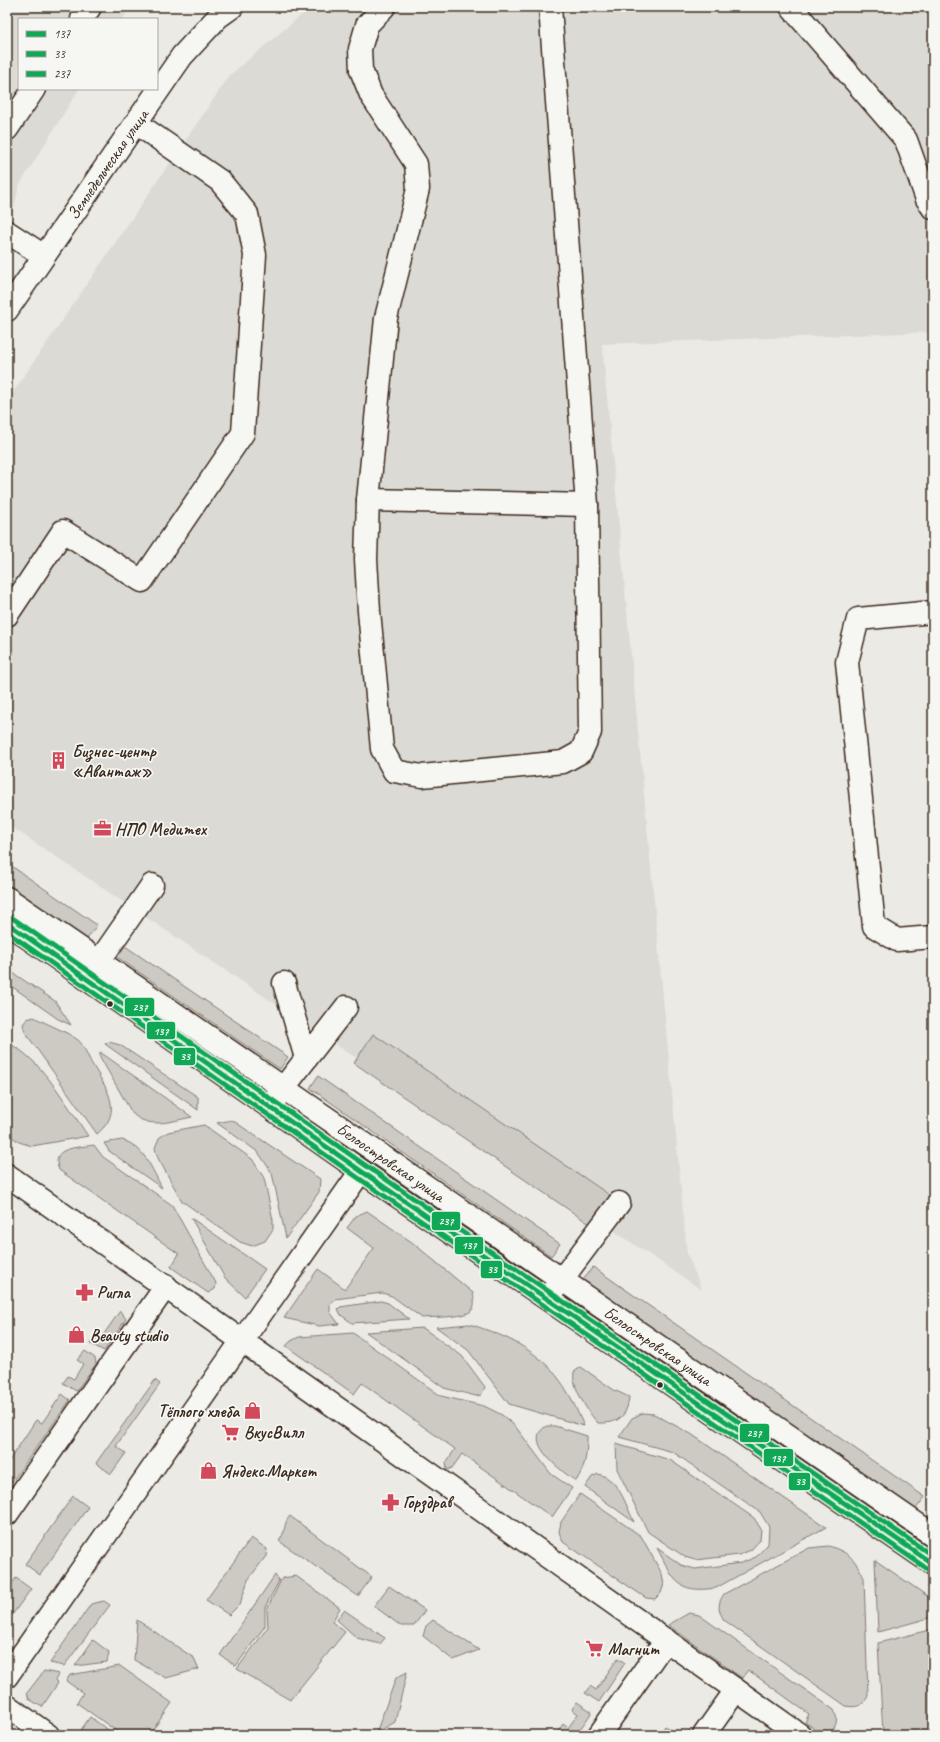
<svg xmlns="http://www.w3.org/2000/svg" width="940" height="1742" font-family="Caveat,sans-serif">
<rect width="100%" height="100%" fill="#ebeae5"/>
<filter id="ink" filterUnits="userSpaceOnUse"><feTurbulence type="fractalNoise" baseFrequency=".025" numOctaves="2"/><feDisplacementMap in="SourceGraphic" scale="8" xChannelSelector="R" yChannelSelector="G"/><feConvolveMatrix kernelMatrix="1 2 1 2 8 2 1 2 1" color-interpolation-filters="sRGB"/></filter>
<g filter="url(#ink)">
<!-- built -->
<path fill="#dcdad4" d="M7,7H130L123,19H19V89H79L19,186L12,216L7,222Z
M311,7H933V332L602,344L687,1254L702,1290L7,824V401L230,75Z"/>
<!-- green -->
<path fill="#cdcac4" stroke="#847a71" d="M7,863L97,925L87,939L7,884Z
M125,946L288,1057L280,1069L117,957Z
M7,969L55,1001L71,1025L58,1019L7,983Z
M34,1017C48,1025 66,1031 78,1040C84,1045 88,1057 92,1064C106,1088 125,1111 97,1134L25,1032L23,1024L27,1019Z
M373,1034L614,1198L594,1227L354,1063Z
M109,1042L120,1045L198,1097V1110L105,1044Z
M7,1043C39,1055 68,1107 88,1136L32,1146L19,1142L7,1133Z
M100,1052L192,1117C171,1121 149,1130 132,1113L100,1057Z
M318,1076L560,1244L551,1256L310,1088Z
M232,1120L320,1179L319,1192L286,1238L272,1173L258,1152L217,1123Z
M204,1125L252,1159L264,1178L273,1220V1229L265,1241L252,1246L240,1242L182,1201L158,1158L155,1148L159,1138L168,1132Z
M122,1140C144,1146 152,1169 162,1188L109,1151L104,1143Z
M94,1145L103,1157L172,1205L216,1283L215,1289L208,1293L171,1267L179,1254L59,1170C49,1146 78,1148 94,1145Z
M367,1211L413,1243L473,1293C474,1299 476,1306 471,1311C464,1318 433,1317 422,1318L392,1296L382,1293L335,1299L330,1305V1312L339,1324L319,1326L284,1318L318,1269L345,1289L374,1248L347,1228L356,1216Z
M191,1218L265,1269L245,1297L225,1278Z
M593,1267L925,1497L915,1510L583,1280Z
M381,1301L388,1303L409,1319L352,1323L341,1315L338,1309L340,1307Z
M120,1311L126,1319L104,1351L91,1344L94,1339L99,1341Z
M469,1324C508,1336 543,1352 565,1388C573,1399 578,1414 584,1426L509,1404L468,1350L436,1327Z
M423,1328L462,1356L485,1387L481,1395L476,1396L444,1388L366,1332Z
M353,1333L441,1396L484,1406L502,1415L515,1426L551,1474L572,1488L552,1517L462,1454L452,1468L447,1470L446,1463L455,1449L362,1383L354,1394L286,1346L291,1341L299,1337Z
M85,1351L95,1358L96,1364L76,1391L63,1383L68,1376L74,1379L83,1364L77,1360Z
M581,1367L614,1390L629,1397C627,1417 618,1424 598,1423C588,1413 571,1385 574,1372Z
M155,1380L160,1384L116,1446L126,1453L111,1474L96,1463Z
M62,1394L70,1400L7,1489V1464L36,1420L42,1423Z
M643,1413L654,1414L691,1434L826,1527L716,1588C675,1594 674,1579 657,1548L681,1565L695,1569L741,1563L756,1557L768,1544L769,1527L760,1512L673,1452L619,1437L632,1418Z
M547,1426H555L587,1436C587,1453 586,1466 576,1481C562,1472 520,1440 547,1426Z
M616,1444L670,1460L754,1518L761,1529L760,1540L751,1550L739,1555L695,1560L685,1557L648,1532L617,1469Z
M598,1474C619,1479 625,1503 634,1522L585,1487L592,1477Z
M580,1494L641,1536L662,1574L664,1584L661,1593L655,1599L646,1598L563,1542L559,1532L561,1522Z
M73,1496L88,1507L40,1575L25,1564Z
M290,1516L372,1577L358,1596L279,1541C286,1533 283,1523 290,1516Z
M251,1538L267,1549L266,1556L248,1580L240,1604L229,1615L206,1600Z
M829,1546C849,1553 855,1558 864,1578L868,1696C863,1706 857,1708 846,1706L724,1620C718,1610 717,1604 724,1594L809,1548Z
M875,1560L933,1600V1617L878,1632Z
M275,1575L279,1581L265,1607V1626L236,1666L220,1655Z
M296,1576L340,1608L332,1622L345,1632L290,1700L237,1669L268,1627L267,1609L282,1578Z
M16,1578L31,1589L7,1622V1590Z
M389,1586L425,1610L414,1626H401L374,1606Z
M104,1601L110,1605L64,1666L50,1663L91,1604Z
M344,1610L385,1638L380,1644L357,1638L337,1620Z
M689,1613L699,1615L834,1710C839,1721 836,1726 829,1735H823L805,1722L809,1714L748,1670L742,1678L668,1625Z
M137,1620L194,1658L199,1669L166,1678L134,1660Z
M433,1620L479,1650L453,1660L423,1636L426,1626Z
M933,1629V1735H883L878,1643Z
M93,1640L109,1652L107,1662L75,1666Z
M618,1658L625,1663L599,1702L585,1693L590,1686L596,1690Z
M120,1666L172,1703L149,1735H122L77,1703L83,1693L66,1681L70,1675Z
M44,1671L59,1674L55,1680L58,1683L42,1707L29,1699L27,1693Z
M407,1672L395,1722L376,1733L396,1678Z
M577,1702L592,1712L576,1735H566L559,1730L563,1724L568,1728L578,1714L572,1709Z
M90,1717L115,1735L78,1734Z
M665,1726L672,1731L669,1735H659Z"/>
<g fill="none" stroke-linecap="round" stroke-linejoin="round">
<defs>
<g id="minor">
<path d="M384,7L367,25L360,49L361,70L371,95L416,164L418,189L386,318L368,500L366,559L369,611L382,749L394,771L422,776L563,762L581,752L590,732L587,505L550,7"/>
<path d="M791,7L906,140L927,199L933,208"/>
<path d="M82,19L90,7"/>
<path d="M7,129L34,89"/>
<path d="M7,232L44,256"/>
<path id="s1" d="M7,310L182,56L218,17L232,7"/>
<path d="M368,500L587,505"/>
<path d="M933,612L858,619L847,662L874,926L897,940L933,937"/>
<path d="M7,615L63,531L142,581L243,433L255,255L247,214L220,181L136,123"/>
<path id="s2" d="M7,898L933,1535"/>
<path d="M91,973L152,885"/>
<path d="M284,983L306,1058"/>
<path d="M275,1099L346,1007"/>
<path d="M7,1175L800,1735"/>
<path d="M553,1291L619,1203"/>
<path d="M7,1514L166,1286"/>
<path d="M7,1676L361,1171"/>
<path d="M7,1706L48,1735"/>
<path d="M599,1735L666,1640"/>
<path d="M704,1735L736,1690"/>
</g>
<path id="major" d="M7,923L361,1171L933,1564"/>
</defs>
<!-- minor casing -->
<use href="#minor" stroke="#3b2a1e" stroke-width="25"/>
<!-- major casing -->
<use href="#major" stroke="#3b2a1e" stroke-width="25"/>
<!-- minor -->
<use href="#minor" stroke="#f6f6f2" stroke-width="22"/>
<!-- major -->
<use href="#major" stroke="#f6f6f2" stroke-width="22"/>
<defs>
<path id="bus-1" d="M7,923L361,1171L933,1564"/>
<path id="bus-2" d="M7,932L357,1177L929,1570"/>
<path id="bus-3" d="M11,917L365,1165L933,1556"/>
</defs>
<!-- bus-1 casing -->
<use href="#bus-1" stroke="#f6f6f2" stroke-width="8"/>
<!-- bus-2 casing -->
<use href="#bus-2" stroke="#f6f6f2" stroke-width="8"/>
<!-- bus-3 casing -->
<use href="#bus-3" stroke="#f6f6f2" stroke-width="8"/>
<!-- bus-1 -->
<use href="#bus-1" stroke="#10a855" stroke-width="5"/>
<!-- bus-2 -->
<use href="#bus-2" stroke="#10a855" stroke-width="5"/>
<!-- bus-3 -->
<use href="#bus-3" stroke="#10a855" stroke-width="5"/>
</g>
</g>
<!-- icons -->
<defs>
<symbol id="building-bare" viewBox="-9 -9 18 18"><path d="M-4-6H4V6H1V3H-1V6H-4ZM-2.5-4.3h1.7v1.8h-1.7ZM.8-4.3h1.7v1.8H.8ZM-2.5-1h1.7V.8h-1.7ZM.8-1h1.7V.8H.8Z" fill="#d1495b" stroke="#f6f6f2" stroke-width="2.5" paint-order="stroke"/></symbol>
<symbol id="office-bare" viewBox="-9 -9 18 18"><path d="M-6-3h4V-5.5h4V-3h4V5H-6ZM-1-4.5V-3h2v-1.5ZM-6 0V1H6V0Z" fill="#d1495b" stroke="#f6f6f2" stroke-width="2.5" paint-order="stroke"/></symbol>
<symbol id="pharmacy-bare" viewBox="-9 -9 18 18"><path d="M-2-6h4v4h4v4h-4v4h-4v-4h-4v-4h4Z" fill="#d1495b" stroke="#f6f6f2" stroke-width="2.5" paint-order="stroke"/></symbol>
<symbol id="shop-bare" viewBox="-9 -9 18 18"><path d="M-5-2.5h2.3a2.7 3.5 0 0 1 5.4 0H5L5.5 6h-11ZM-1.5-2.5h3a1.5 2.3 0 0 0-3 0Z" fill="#d1495b" stroke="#f6f6f2" stroke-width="2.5" paint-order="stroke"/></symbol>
<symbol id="supermarket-bare" viewBox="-9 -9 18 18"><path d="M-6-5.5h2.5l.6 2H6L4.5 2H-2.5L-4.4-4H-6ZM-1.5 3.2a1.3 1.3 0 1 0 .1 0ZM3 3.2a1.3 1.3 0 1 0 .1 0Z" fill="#d1495b" stroke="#f6f6f2" stroke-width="2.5" paint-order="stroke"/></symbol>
</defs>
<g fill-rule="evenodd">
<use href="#building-bare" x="46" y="748" width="25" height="25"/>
<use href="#office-bare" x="90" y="816" width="25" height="25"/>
<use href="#pharmacy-bare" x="72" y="1280" width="25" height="25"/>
<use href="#shop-bare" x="64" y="1322" width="25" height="25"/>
<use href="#shop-bare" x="240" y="1398" width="25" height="25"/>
<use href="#supermarket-bare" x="218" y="1420" width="25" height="25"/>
<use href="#shop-bare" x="196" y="1458" width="25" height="25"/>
<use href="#pharmacy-bare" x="378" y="1490" width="25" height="25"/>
<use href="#supermarket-bare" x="582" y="1636" width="25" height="25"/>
</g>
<!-- markers -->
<g fill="#3b2a1e" stroke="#f6f6f2" stroke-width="1.5">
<circle cx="110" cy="1004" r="3.5"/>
<circle cx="660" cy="1385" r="3.5"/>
</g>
<g text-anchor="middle" stroke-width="3.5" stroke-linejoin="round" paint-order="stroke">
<!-- street labels -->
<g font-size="17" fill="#3b2a1e" stroke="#f6f6f2">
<text dy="6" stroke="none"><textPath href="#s1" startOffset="177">Земледельческая улица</textPath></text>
<text dy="6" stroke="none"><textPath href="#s2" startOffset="466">Белоостровская улица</textPath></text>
<text dy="6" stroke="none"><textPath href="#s2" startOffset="790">Белоостровская улица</textPath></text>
</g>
<!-- poi labels -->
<g font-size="17" font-weight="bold" fill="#3b2a1e" stroke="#f6f6f2" text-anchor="start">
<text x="72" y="757">Бизнес-центр<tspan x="72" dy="20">«Авантаж»</tspan></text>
<text x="115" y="835">НПО Медитех</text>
<text x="97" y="1298">Ригла</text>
<text x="90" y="1341">Beauty studio</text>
<text x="239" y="1417" text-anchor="end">Тёплого хлеба</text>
<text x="244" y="1438">ВкусВилл</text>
<text x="221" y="1477">Яндекс.Маркет</text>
<text x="403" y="1508">Горздрав</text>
<text x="608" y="1655">Магнит</text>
</g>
</g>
<g stroke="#f6f6f2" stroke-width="1.5">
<rect x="124" y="997" width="31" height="20" rx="4" fill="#10a855"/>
<rect x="146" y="1021" width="30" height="19" rx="4" fill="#10a855"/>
<rect x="173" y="1047" width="23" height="19" rx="4" fill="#10a855"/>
<rect x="431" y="1211" width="30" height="20" rx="4" fill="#10a855"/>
<rect x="454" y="1236" width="30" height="19" rx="4" fill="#10a855"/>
<rect x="480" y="1260" width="23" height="19" rx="4" fill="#10a855"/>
<rect x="739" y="1423" width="31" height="20" rx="4" fill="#10a855"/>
<rect x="763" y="1448" width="31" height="19" rx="4" fill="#10a855"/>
<rect x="788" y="1472" width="23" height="19" rx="4" fill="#10a855"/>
</g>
<g font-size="11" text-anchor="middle" font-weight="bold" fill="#fff">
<text x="140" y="1011">237</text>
<text x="161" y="1035">137</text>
<text x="185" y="1060">33</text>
<text x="446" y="1225">237</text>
<text x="469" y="1249">137</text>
<text x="492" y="1273">33</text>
<text x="754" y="1437">237</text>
<text x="778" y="1462">137</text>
<text x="800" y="1485">33</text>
</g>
<!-- margin -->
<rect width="940" height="1742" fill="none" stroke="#f6f6f2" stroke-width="24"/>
<rect x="12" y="12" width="916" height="1718" fill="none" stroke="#3b2a1e" stroke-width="1.5" filter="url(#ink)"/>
<!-- legend -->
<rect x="18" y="18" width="140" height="72" fill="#f6f6f2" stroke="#aba49d"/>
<rect x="26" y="31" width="20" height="6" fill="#10a855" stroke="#aba49d"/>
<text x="54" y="38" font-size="12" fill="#3b2a1e">137</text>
<rect x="26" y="51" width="20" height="6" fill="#10a855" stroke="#aba49d"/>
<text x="54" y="58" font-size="12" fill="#3b2a1e">33</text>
<rect x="26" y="71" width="20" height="6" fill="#10a855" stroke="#aba49d"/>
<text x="54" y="78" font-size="12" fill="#3b2a1e">237</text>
</svg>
